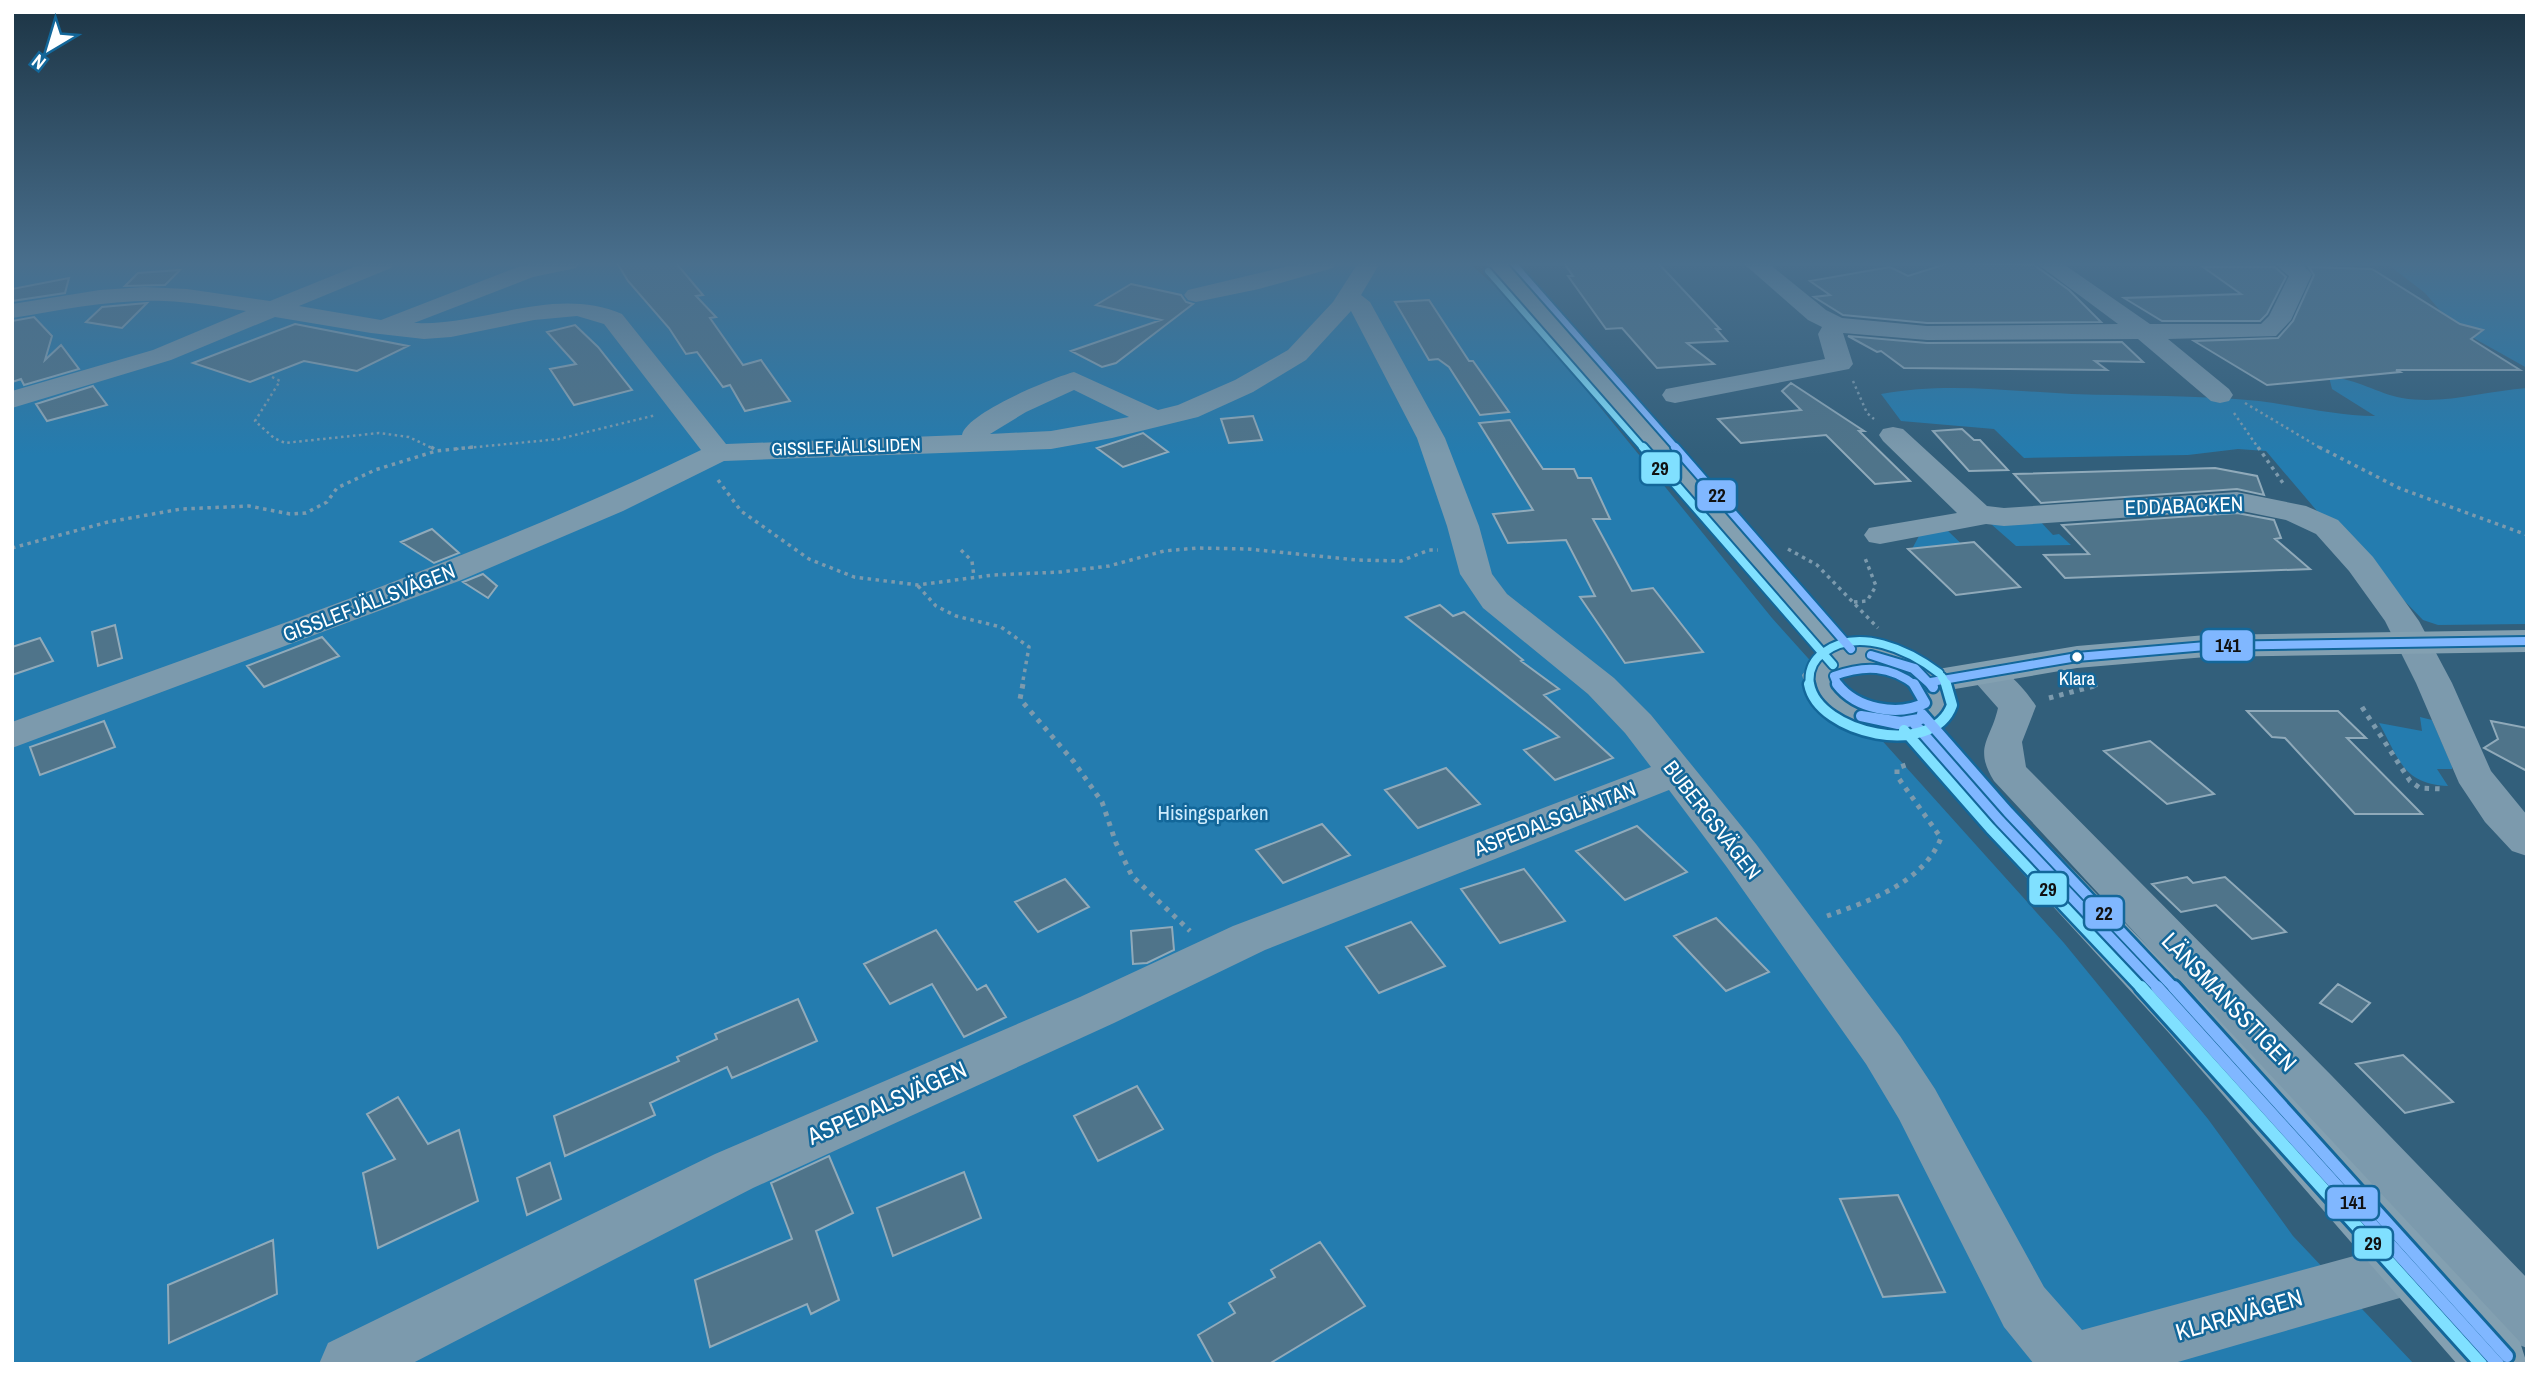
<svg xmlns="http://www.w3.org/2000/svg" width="2539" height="1376" font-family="'Archivo Narrow',sans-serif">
<rect width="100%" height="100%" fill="#325f7b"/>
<!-- green -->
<path fill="#247caf" d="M12,263H1469L1516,304L1772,618L2064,943L2208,1119L2293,1236L2414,1364H12Z
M2386,263H2527V368L2454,327L2425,293Z
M2329,377C2358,379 2376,393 2402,398C2444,405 2485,391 2527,388V624L2438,625L2423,620L2317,511L2266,451L2238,449L2188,455L2024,458L1994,429L1901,421L1881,394C1945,382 2008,391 2072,394C2134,396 2198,395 2259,401C2298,406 2336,416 2375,416L2332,389Z
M2038,519L2053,535L2059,534L2071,545L2016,546L1991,524Z
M1947,530L1975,557L1912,549L1920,534Z
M2420,717L2432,720L2452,766V769H2437L2448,786C2402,784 2399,758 2379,723L2422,731Z"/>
<!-- building -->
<path fill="#4f748a" stroke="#90aaba" stroke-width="2" d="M617,263H676L703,295L696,296L716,317L710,318L743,365L761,360L790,401L745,411L730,385L723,387L697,352L686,354L669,328L628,281Z
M1564,263H1658L1720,329H1716L1727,341L1687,343L1714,364L1657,368L1622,328L1606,329L1568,276H1573Z
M1949,263L2034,265L2069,290L2101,322L1927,323L1843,315L1814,297L1830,295L1810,281L1890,267L1908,276Z
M2203,267H2275L2286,277L2267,314L2260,321H2162L2124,298L2241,294Z
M2309,267L2372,269L2460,324L2483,330L2471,339L2520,370H2396L2400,372L2267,385L2194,341L2278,338L2293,321L2314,275Z
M180,270L165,285L125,286L138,273Z
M69,278L65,293L12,301V289Z
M1131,284L1181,295L1186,302L1193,304L1116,363L1102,367L1071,351L1161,320L1096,305Z
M1429,300L1469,361H1473L1509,412L1480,415L1449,367L1438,359L1429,360L1395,302Z
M147,303L122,328L86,322L102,307Z
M34,317L52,336L45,360L61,345L79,369L24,385L21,379L12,382V321Z
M295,324L408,346L357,371L304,361L250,382L193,363Z
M575,325L598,347L632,390L574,405L550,369L576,364L547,332Z
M1848,336L1927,343L2122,342L2143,362L2095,361L2107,370L1904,368L1881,351L1877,352Z
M1791,383L1864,431H1859L1910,481L1875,484L1826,435L1741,443L1718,419L1801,410L1782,391Z
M93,386L107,405L47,421L36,404Z
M1253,416L1262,440L1229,443L1221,419Z
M1510,420L1543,469H1574L1578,478H1591L1610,519H1593L1632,591L1653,588L1703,652L1625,663L1580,597L1595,596L1566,540L1508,543L1493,514L1533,510L1479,423Z
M1962,429L1974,440H1980L2008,470L1969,471L1933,431Z
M1143,433L1168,452L1123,467L1097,448Z
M2215,468L2257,476L2264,495L2237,489L2041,503L2014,474Z
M2237,513L2274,520L2281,538L2275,539L2310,569L2065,578L2044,555L2089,554L2062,525Z
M432,529L459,553L434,563L401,542Z
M1974,542L2020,587L1956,595L1908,549Z
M483,574L497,586L488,598L463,582Z
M1440,605L1453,616L1464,612L1523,660L1521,661L1559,689L1544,695L1613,758L1555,780L1524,750L1559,737L1406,617Z
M115,625L122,658L98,666L92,632Z
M322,637L339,656L264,687L247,666Z
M40,638L53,661L12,675V647Z
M2247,711H2338L2366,738H2347L2422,814H2355L2285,738L2272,737Z
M104,721L115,747L40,775L30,747Z
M2491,721L2527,728V771L2484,748L2498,739Z
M2150,741L2214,794L2167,804L2104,751Z
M1446,768L1480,804L1418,828L1385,790Z
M1322,824L1350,855L1283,883L1256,850Z
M1637,826L1687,872L1625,900L1576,851Z
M1524,869L1565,921L1500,943L1461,889Z
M2187,877L2193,883L2225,877L2286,932L2252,939L2216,905L2181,912L2152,884Z
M1065,879L1089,907L1038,932L1015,902Z
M1716,918L1769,972L1726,991L1674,936Z
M1411,922L1445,966L1379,993L1346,947Z
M1172,927L1174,950L1147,963L1133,964L1131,931Z
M936,930L977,990L986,985L1006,1017L964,1037L932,984L890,1004L864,964Z
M2338,984L2370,1003L2352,1022L2320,1003Z
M798,999L817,1041L732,1078L727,1067L650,1103L655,1115L565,1156L554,1116L679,1061L677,1057L717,1039L715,1034Z
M2403,1055L2453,1102L2405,1113L2356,1064Z
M1137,1086L1163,1129L1098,1161L1074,1116Z
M398,1097L428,1144L459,1130L478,1201L378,1248L363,1173L395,1159L367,1114Z
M829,1156L853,1213L816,1231L839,1300L811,1314L807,1304L710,1347L695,1280L792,1239L771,1183Z
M550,1163L561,1199L527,1215L517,1178Z
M964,1172L981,1218L893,1256L877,1208Z
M1898,1195L1945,1292L1883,1297L1840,1199Z
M273,1240L277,1294L169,1343L168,1285Z
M1320,1242L1365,1306L1269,1364H1214L1198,1335L1235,1313L1229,1303L1275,1277L1271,1270Z"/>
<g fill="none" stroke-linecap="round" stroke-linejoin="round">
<!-- path-far2 -->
<path stroke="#7c9aad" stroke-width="2.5" stroke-dasharray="2.5 3.5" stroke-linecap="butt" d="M272,377L280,381L255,421L274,438L285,443L379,433L409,437L434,449
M1853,381L1867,413L1874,419
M2245,403L2322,449
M2234,413L2259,449
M456,449L559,439L656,415"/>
<!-- path-far1 -->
<path stroke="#7c9aad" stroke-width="3.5" stroke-dasharray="3.5 4.5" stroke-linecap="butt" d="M431,447L436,450
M2258,447L2285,486
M2319,447L2399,488L2527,535
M718,480L741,511L809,559L854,577L918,585L993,575L1061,572L1109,566L1164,551L1197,548L1248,549L1357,560L1401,561L1429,550H1438
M12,548L108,522L181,509L249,506L290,514L306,513L327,502L337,488L375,470L436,451L474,447
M1788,549L1817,565L1878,628
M961,550L972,561L974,577
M918,586L936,606L956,616L1001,627L1029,647L1022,686
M1854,602L1867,601L1876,586L1865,558
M2094,686L2098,685"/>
<!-- path -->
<path stroke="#7c9aad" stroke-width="5" stroke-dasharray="4.5 6" stroke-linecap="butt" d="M1023,684L1020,699L1074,762L1102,802L1116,843L1132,876L1190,931
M2049,698L2098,685
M2362,707L2410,781L2420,788L2444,789
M1827,916C1869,901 1923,883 1941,838L1897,776V768L1909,764"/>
<!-- street -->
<path fill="#7c9aad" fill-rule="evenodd" d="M364,263H394L391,268L299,306L381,320L518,267L537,263H579L576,268L533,277L414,323C485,326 553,285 622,314L726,444L962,435C966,413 1052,378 1074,372L1158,410L1178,405L1235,380L1288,350L1333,302L1358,263H1380L1361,295L1370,302L1445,438L1479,526L1492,574L1507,594L1614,678L1651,715L1756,844L1900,1036L1935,1089L2044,1287L2082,1330L2376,1250L2411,1243L2424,1249L2296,1106L1994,781C1973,747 1991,740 1998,708L1968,674L1973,666C2000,659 2021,684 2036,706L2022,742L2026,767L2332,1076L2527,1278V1348L2506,1340L2435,1260L2439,1270L2431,1289L2171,1364H2034L2004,1327L1899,1119L1866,1064L1726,866L1669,790L1265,950L1114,1023L753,1188L411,1364H319L328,1343L715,1154L1080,997L1233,926L1651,767L1625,733L1588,694L1483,608L1460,574L1447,526L1417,438L1351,311L1306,360L1253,392L1198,417L1112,438L1051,449L724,461L623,511L459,581L12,748V722C244,637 478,558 701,450L604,324L577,316L534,320L451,337L424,339L371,333L275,317L171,360L12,408V391L153,350L246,311C219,307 192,302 164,301C113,299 62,310 12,318V304L100,290L144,287L187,289L270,301ZM1074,390L1129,417L1051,431L990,434L1026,412Z
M1301,263H1336L1333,268L1259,289L1196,302L1188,300L1184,295L1188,290Z
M1743,263H1768L1826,310L1842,318L1927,326L2118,324L2036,263H2062L2150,324H2261L2269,316L2289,276L2274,263H2300L2312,274L2291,320L2276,336L2168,339L2229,389L2233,395L2229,401L2220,403L2211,401L2138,339L1927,340L1843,333L1853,364L1849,369L1675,403L1666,401L1662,395L1666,389L1825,359L1818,334L1822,327L1808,320Z
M1893,427L1903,429L1987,506L2004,508L2237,492L2306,506L2338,520L2373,557L2419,621L2452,683L2491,771L2527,815V856L2512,851L2485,822L2459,783L2416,683L2385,621L2349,571L2316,534L2286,520L2237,510L2004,526L1986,524L1880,544L1869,542L1864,535L1869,528L1957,513L1883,441L1879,435L1883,429Z"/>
<!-- secondary -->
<path fill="#83a0b1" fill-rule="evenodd" d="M1485,263H1510C1626,387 1734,519 1850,644C1880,643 1914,649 1938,669L2077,646L2206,635L2527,630V652L2206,657L2077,668L1955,689L1957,708L1939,727L2014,809L2205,1005L2520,1342L2527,1364H2457L2169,1033L1984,831L1903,735C1860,737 1813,719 1802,675L1819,654L1760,587L1581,372ZM1852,666C1879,666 1900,673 1918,692L1917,704C1893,724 1848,702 1840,675Z"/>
<defs>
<path id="bus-1-far2" d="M1871,655L1915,668L1932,686
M1871,655L1913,669L1932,686
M1931,682L2077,657L2206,646L2527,641"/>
<path id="bus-1-far1" d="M1931,684L1933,687
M1931,684L1933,687
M1861,716L1901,722L1925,718
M1861,716L1898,724L1925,718
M1913,722L1999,820L2159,989"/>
<path id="bus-1" d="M2157,987L2498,1364"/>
<path id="bus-2-far3" d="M1488,271L1644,449"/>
<path id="bus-2-far2" d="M1643,447L1833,665
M1942,677L1947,686
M1810,686C1808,672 1812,661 1823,653C1858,626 1909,650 1939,673"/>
<path id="bus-2-far1" d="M1809,684C1818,734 1933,759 1952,705L1946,684
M1904,730L1990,828L2142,989"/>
<path id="bus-2" d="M2141,987L2481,1364"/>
<path id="bus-3-far3" d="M1513,263L1677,449"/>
<path id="bus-3-far2" d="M1675,447L1851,649
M1838,686L1834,676C1864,665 1890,665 1916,686"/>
<path id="bus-3-far1" d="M1837,684C1856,709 1898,717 1925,703L1914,684
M1922,714L2008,812L2175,989"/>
<path id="bus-3" d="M2174,987L2507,1356"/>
</defs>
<!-- bus-1-far2 casing -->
<use href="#bus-1-far2" stroke="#13679a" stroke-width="12"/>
<!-- bus-1-far1 casing -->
<use href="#bus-1-far1" stroke="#13679a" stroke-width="15"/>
<!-- bus-1 casing -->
<use href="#bus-1" stroke="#13679a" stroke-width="18"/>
<!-- bus-2-far3 casing -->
<use href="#bus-2-far3" stroke="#13679a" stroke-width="10"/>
<!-- bus-2-far2 casing -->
<use href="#bus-2-far2" stroke="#13679a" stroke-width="12"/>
<!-- bus-2-far1 casing -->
<use href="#bus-2-far1" stroke="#13679a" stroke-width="15"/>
<!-- bus-2 casing -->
<use href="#bus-2" stroke="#13679a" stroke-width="18"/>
<!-- bus-3-far3 casing -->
<use href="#bus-3-far3" stroke="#13679a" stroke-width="10"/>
<!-- bus-3-far2 casing -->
<use href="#bus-3-far2" stroke="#13679a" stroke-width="12"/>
<!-- bus-3-far1 casing -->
<use href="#bus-3-far1" stroke="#13679a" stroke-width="15"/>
<!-- bus-3 casing -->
<use href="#bus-3" stroke="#13679a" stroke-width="18"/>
<!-- bus-1-far2 -->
<use href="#bus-1-far2" stroke="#80b7ff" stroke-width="8"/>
<!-- bus-1-far1 -->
<use href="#bus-1-far1" stroke="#80b7ff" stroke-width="10"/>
<!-- bus-1 -->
<use href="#bus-1" stroke="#80b7ff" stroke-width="12"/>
<!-- bus-2-far3 -->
<use href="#bus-2-far3" stroke="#80e0ff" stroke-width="6"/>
<!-- bus-2-far2 -->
<use href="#bus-2-far2" stroke="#80e0ff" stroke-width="8"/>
<!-- bus-2-far1 -->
<use href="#bus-2-far1" stroke="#80e0ff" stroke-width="10"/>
<!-- bus-2 -->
<use href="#bus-2" stroke="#80e0ff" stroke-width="12"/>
<!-- bus-3-far3 -->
<use href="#bus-3-far3" stroke="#80b7ff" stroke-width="6"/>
<!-- bus-3-far2 -->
<use href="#bus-3-far2" stroke="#80b7ff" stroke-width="8"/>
<!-- bus-3-far1 -->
<use href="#bus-3-far1" stroke="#80b7ff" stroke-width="10"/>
<!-- bus-3 -->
<use href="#bus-3" stroke="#80b7ff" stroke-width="12"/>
</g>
<!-- sky -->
<linearGradient id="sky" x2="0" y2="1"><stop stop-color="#1c3444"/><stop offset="0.58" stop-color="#496f8d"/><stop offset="1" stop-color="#496f8d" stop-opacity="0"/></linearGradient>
<rect width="2539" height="455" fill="url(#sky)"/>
<!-- markers -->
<circle fill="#fff" stroke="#13679a" stroke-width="2.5" cx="2077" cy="657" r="6"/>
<g text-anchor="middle" stroke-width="5" stroke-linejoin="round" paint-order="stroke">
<!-- far-street labels -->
<g font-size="18" fill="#fff" stroke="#13679a">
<text transform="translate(846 447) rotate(-2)" y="6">GISSLEFJÄLLSLIDEN</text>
</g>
<!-- bus labels -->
<g font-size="19" fill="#fff" stroke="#13679a">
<text x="2077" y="685">Klara</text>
</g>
<!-- street labels -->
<g font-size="21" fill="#fff" stroke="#13679a">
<text transform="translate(2184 506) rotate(-2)" y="7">EDDABACKEN</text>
<text transform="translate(369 603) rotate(-21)" y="7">GISSLEFJÄLLSVÄGEN</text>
<text transform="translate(1555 819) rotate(-21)" y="7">ASPEDALSGLÄNTAN</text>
<text transform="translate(1712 820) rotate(52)" y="7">BUBERGSVÄGEN</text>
</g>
<!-- park labels -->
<g font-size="21" fill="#ceecfd" stroke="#13679a">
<text x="1213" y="820">Hisingsparken</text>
</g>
<!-- near-street labels -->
<g font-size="24" fill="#fff" stroke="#13679a">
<text transform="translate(2229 1002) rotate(46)" y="8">LÄNSMANSSTIGEN</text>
<text transform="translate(887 1103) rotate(-24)" y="8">ASPEDALSVÄGEN</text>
<text transform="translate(2239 1315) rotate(-16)" y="8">KLARAVÄGEN</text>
</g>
</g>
<g stroke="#13679a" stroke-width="2.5">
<rect x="1640" y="451" width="41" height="34" rx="7" fill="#80e0ff"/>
<rect x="1696" y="479" width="41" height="33" rx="7" fill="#80b7ff"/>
<rect x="2201" y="629" width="53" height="33" rx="7" fill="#80b7ff"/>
<rect x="2028" y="872" width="40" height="34" rx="7" fill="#80e0ff"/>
<rect x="2084" y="896" width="40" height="34" rx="7" fill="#80b7ff"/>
<rect x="2326" y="1186" width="53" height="34" rx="7" fill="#80b7ff"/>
<rect x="2353" y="1227" width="40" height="33" rx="7" fill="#80e0ff"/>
</g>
<g font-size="19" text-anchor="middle" font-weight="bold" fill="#111">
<text x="1660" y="475">29</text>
<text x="1717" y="502">22</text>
<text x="2228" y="652">141</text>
<text x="2048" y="896">29</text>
<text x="2104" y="920">22</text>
<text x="2353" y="1209">141</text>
<text x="2373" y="1250">29</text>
</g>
<!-- border -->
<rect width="2539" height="1376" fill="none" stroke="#ffffff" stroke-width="28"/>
<!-- north arrow -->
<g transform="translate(49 49) rotate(218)" stroke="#13679a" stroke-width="5" paint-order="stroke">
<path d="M0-5L12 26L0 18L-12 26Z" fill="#ffffff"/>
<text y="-10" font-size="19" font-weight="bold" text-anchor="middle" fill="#ffffff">N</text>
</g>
</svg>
